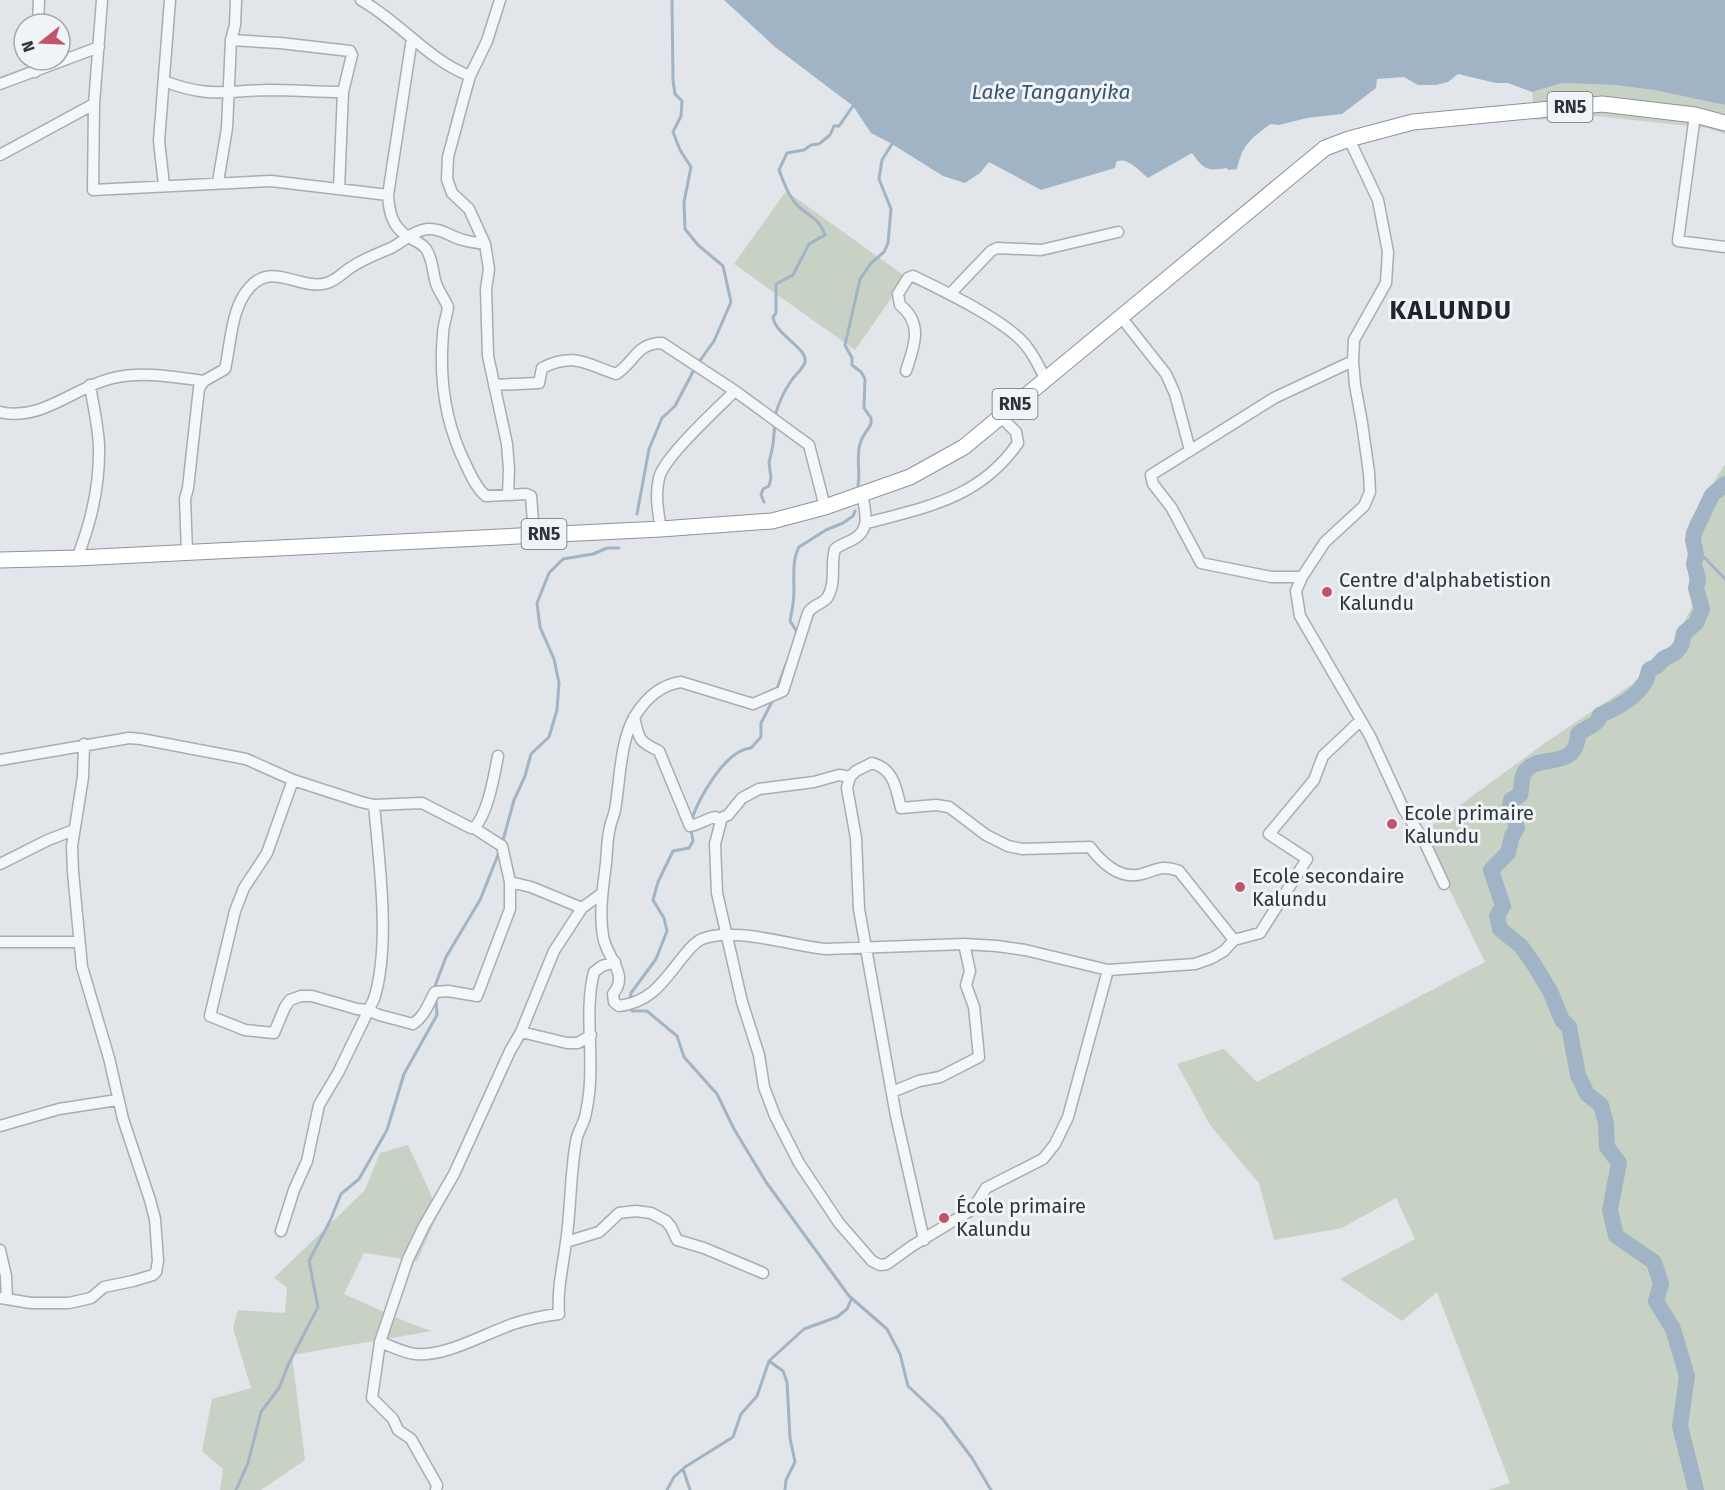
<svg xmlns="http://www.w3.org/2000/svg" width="1725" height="1490" font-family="'Fira Sans',sans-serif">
<rect width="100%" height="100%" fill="#e2e5e9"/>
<!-- green -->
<path fill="#c8d2c4" d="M1562,83L1614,85L1654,90L1725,105V134L1707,128L1597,116L1535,120L1532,92Z
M786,191L906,277L855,350L734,264Z
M1725,464V1490H1488L1510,1483L1437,1292L1402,1321L1340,1279L1415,1239L1396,1198L1342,1228L1274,1240L1259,1183L1210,1125L1177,1064L1224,1049L1257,1082L1485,962L1422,833L1542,745L1631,685L1673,643L1692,607L1688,568L1689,522Z
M408,1145L439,1212L417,1261L364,1253L344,1294L411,1324L432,1331L292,1355L305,1460L261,1490H220L223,1469L202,1451L212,1399L251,1388L233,1328L238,1310L285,1313L287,1287L274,1278L365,1190L380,1153Z"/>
<!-- water -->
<path fill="#a1b4c5" d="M724,0H1725V105L1654,90L1614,85L1562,83L1532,92L1508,83H1496L1458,74L1448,82L1436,85H1418L1404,77L1377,79L1376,88L1342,114L1307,118L1279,125L1270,124C1251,139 1243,143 1237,169L1229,170L1226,168C1206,172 1203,168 1192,153L1148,178C1139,171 1127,156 1116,162L1115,168L1041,190L989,162L980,173L965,183L943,176L892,144L871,133L853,106L775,47Z"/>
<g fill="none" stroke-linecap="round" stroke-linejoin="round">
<!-- stream -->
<path stroke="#a1b4c5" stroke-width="3" d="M672,0L673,80L675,94L682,101L681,116L673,132L680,150L691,167L684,202L685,229L698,245L723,266L731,302L714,341L699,362
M775,416C778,405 784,391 791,381C795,375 803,369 805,362C808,348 775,335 773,317L776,313V284L793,275L809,244L825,235C821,221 811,217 800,208C789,198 784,183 779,170L787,153L804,150L811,145L819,144L830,135L834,126H839L853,106
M858,485C861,471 855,455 861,441C863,435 868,430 871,424V418L864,408L865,379L861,372L852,365V358L845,345L860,279L871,263L884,252L888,243L891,209L879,179L882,160L892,144
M764,502L761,495L763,489L769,486L771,478L769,463L773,445L775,423
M637,514L649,449L662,418L675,406L695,368
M1696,554L1705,558L1725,579
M797,632L790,621C792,611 794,601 794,591C794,577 792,560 799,547L826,530L843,523L853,516L855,511
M777,689L786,664
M691,821C699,798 725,750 751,748L761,737V723L774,698
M502,844L514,800L525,776L531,754L549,737L557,710L559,683L554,659L540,627L537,603L549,573L563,559L593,554L607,548H619
M435,991V986L446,957L480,900L500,850
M630,1001L631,993L656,959L667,931L664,918L653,900L658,882L673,851L689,848L693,841L691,830
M631,1007L632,1011H647L677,1036L684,1057L717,1094L734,1129L766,1182L849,1296L887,1329L900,1354L908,1386L942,1418L972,1458L991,1490
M769,1361L783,1371L787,1382L790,1438L795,1462L786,1480L785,1490
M683,1469L690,1490
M236,1490L248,1463L261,1412L279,1388L289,1363L318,1307L309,1261L330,1221L341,1194L359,1179L387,1130L404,1074L437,1015L436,1000
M667,1490L674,1477L685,1467L733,1437L741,1414L757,1396L769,1361L804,1329L837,1317L847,1309L852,1298"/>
<!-- river -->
<path stroke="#a1b4c5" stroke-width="16" d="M1696,1490L1680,1426L1687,1376L1673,1329L1656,1301L1661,1284L1654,1262L1616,1236L1610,1210L1619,1163L1607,1147L1606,1124L1601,1105L1587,1094L1578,1075L1569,1027L1562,1020L1550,991L1535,966L1521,946L1500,929L1497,916L1503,906L1491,870L1508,853L1512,836L1517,828L1510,806L1511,800L1520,795C1522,789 1521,782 1523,776C1532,750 1577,774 1578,734C1587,726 1597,727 1600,715C1615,709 1635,698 1644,684C1647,680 1648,674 1649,670L1657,666L1663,659L1675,653L1681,646L1684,633L1696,623L1702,609L1696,588L1698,579L1694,564L1696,554L1693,540L1694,533L1712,495L1725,484"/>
<defs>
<path id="minor" d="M102,0L94,104L93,190L271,181L388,195
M361,0C400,22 428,60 470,76
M500,0L487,41L470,76L463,101L448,157L447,179L452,193L469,209L485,244L489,269L486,289L488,356L507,444L509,469L508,495
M38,24L39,0
M412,38L388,195C389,212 392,226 407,236C414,241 421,242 426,249C434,261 432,274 437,286C440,293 445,300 448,307C447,316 443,325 443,334C439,379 446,425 466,465C471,476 477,489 486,496L526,494L531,496L534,535
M231,40L280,43L350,51L352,55L343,92
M35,72L36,60
M164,81C207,98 225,91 268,90C293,90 318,92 343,92L339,189
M0,84L99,47
M1695,115L1678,241L1725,247
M1349,139L1378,200L1388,252L1386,283L1354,340L1353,361L1355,385L1362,423L1369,473L1370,492L1364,506L1325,542L1302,577L1296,591L1300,616L1370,736L1404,810L1423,839L1444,884
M0,155L94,104
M218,182L227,128L231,40L235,25L236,0
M164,185L159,141L170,0
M950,294L991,251L997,248L1041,250L1118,232
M1121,317L1166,374L1175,394L1190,450
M906,371C914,347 924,324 900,305L898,294L908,278L913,276C942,290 1009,322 1027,347C1035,357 1040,369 1046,380
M494,385L539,383L542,368C574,352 586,364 616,374C635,362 636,343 662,343L735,391
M0,412C42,422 74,387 113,378C143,371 174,377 204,381
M862,493C865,512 872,530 852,540C846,543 840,545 835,549C830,565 837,582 827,598C821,605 812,605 808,613L783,691L753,704L681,682C660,685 646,698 635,716C620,740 620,782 615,810C614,816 611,821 610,827C607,839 607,851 606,863C603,888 599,911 603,936C606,958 630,973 613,994L614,1002L619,1006C651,1002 663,982 682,958C688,951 694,942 702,939C732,926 793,946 826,949L964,944L997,946L1025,950L1108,970L1195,964L1212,958L1224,951L1234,940L1260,933L1307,859L1269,834L1314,780L1323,756L1360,721
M867,523C927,507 980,498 1018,443L1016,432L1000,416
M661,529C658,512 655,495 659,478C664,457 718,408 735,391L809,445L825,507
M187,552L185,499L188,488L199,388L204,381L225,369C231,343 231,307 250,287C273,261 300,291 327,283C337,280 342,273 350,268C363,259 377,254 391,248C403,242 414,230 428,229C441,228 451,237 463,240C470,242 478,243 485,244
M77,558C91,523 100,483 99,445C98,425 93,405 90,385
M1302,577H1271L1201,563L1171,507L1153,484L1151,475L1274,398L1353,361
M634,717C639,739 638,741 659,751L690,826C701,824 705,819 715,817L721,821L715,844L717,893L742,1002L759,1055L764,1087L775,1116L799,1163L839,1223L872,1261L880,1265L887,1264L912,1246L973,1209L986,1188L1043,1159L1055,1144L1068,1117L1108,970
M0,760L129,738L141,739L246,759L293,780L361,802L374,805L422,803L471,828H474L502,846L510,882L531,887L582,908L601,894
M293,780L267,853L244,888L235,911L210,1016L245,1030L274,1033L285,1007L290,1000L301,996H312L357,1009L368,1010L379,1015L413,1024C425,1016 428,1004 435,992L448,991L477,996L510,909V882
M719,819L728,815L742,798L759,789L814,782L839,775L850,777
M474,828C488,814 494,776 498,756
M0,864L48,840L74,830
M0,942H78
M521,1032L554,951L582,908
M892,1092L919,1081L940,1077L979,1057L974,1007L966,985L970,971L964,944
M0,1126L59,1109L117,1100
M281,1231L294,1190L307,1161L319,1105L338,1073L374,999C391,946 379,860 374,805
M924,1240L896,1116L859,909L856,838L847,788L850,777L856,771L872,763C894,769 896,788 901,808L936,805L949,807L986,835L1008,846L1022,849L1090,847C1102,863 1120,880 1142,874C1159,869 1162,865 1179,871L1234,940
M566,1242L599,1232L619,1213L636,1211L651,1213L666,1221L671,1227L677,1240L704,1248L763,1273
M0,1250L6,1276L7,1299
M0,1298L31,1303H69L91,1298L104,1287L133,1281L153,1275L156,1272L158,1261L155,1219L150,1200L123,1119L109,1058L82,967L73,872L72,846L83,777L84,744
M380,1342C391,1346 404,1353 415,1354C446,1357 484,1334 513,1324C528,1319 543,1316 559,1314C557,1289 563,1266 566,1242C571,1209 570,1175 576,1142C577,1133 583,1125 585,1117C587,1109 588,1101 589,1094C594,1053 584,1011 594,972L602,966L615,962
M436,1490L437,1485L411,1439L398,1430L393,1419L372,1398L380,1342L408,1259L424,1226L454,1174L510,1051L521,1032L567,1043H578L591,1035"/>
<path id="highway" d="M0,560L77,558L661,529L772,521L825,507L910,477L964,447L1325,148L1349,139L1413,122L1602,104L1695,115L1725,123"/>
</defs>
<!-- minor casing -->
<use href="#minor" stroke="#a8acb3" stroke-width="13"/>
<!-- highway casing -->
<use href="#highway" stroke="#8b939e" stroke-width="17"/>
<!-- minor -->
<use href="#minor" stroke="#f4f6f8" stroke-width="10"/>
<!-- highway -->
<use href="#highway" stroke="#fff" stroke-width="15"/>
</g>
<!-- markers -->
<g fill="#c15469" stroke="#f1f4f6" stroke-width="2">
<circle cx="1327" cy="592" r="6"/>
<circle cx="1392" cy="824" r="6"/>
<circle cx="1240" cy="887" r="6"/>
<circle cx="944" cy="1218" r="6"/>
</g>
<g text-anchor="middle" stroke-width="6" stroke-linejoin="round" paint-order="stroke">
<!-- shield labels -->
<g fill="#f1f4f6" stroke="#676e76" stroke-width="1.5">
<rect x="1547.5" y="92" width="45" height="30" rx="4.5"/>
<rect x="992.5" y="389" width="45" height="30" rx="4.5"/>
<rect x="521.5" y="519" width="45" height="30" rx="4.5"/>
</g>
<g font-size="18" font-weight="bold" fill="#2c343f">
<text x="1570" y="113">RN5</text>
<text x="1015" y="410">RN5</text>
<text x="544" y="540">RN5</text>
</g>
<!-- poi labels -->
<g font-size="20" fill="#2c343f" stroke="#f1f4f6" text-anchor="start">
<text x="1339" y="587">Centre d'alphabetistion<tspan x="1339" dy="23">Kalundu</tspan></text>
<text x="1404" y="820">Ecole primaire<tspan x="1404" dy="23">Kalundu</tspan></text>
<text x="1252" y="883">Ecole secondaire<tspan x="1252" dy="23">Kalundu</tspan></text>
<text x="956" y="1213">École primaire<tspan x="956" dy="23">Kalundu</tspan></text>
</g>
<!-- water labels -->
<g font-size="21" font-style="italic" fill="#3a546f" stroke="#f1f4f6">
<text x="1051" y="99">Lake Tanganyika</text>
</g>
<!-- district labels -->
<g font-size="26" font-weight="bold" letter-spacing="1.5" fill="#1e2530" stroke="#f1f4f6">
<text x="1451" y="319">KALUNDU</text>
</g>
</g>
<!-- north arrow -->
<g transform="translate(42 42) rotate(252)"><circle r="28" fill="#f1f4f6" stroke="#a2a7ad" stroke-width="1.5"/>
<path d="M0-4.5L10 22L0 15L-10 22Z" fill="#c15469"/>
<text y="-9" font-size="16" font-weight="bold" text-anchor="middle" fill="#2c343f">N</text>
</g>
</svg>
